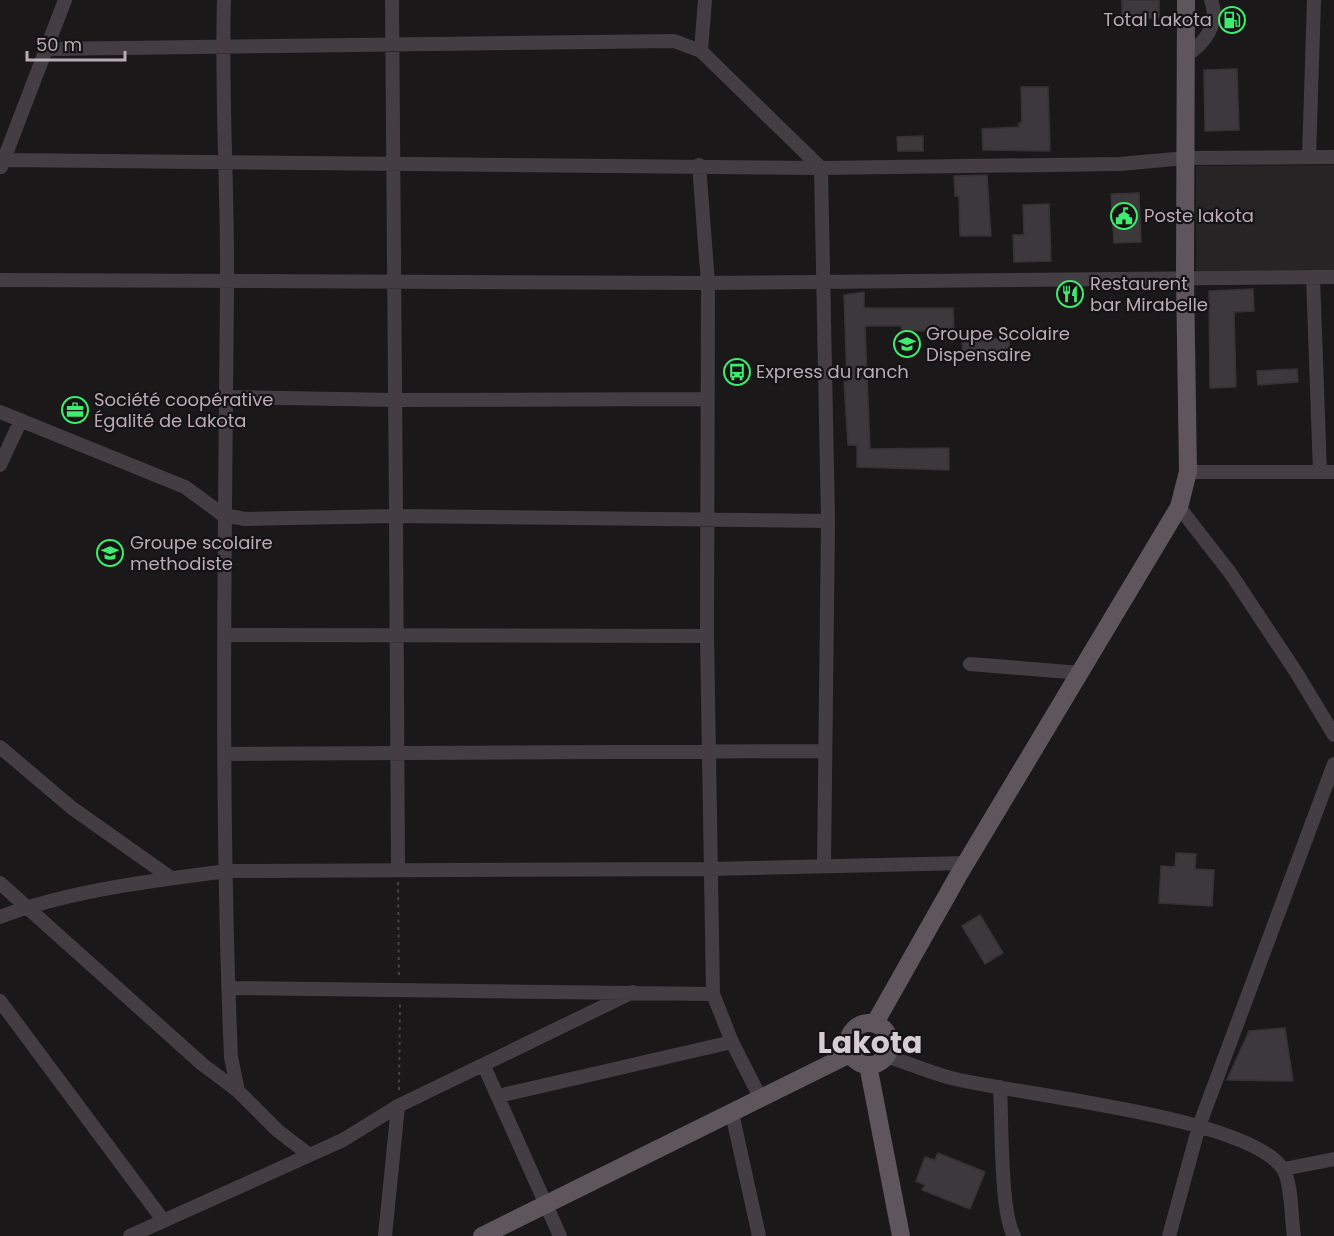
<svg xmlns="http://www.w3.org/2000/svg" width="1334" height="1236" font-family="Poppins,sans-serif">
<rect width="100%" height="100%" fill="#1a1819"/>
<!-- built -->
<path fill="#272426" d="M1334,165V272L1196,273V166Z"/>
<!-- building -->
<path fill="#3c383b" stroke="#363234" stroke-width="1.5" d="M1122,0H1159V18L1122,19Z
M1237,69L1239,130L1205,131L1204,70Z
M1021,87H1048L1050,151L983,150L982,129L1019,127V123H1022Z
M923,136V151H898L897,137Z
M987,175L991,236H960L959,196H955L954,176Z
M1139,193L1141,242L1114,243L1111,194Z
M1049,204L1051,261L1014,262L1013,235H1024L1023,205Z
M1253,289L1254,311L1234,312L1236,387L1210,388L1209,291Z
M864,292V308H953L954,332L902,330L901,326H865L870,449L949,448V470L857,467V445H848L844,382H847L844,295Z
M1009,338L1010,357L963,358L962,339Z
M1297,369L1298,382L1258,385L1257,371Z
M1176,853L1196,854L1195,869L1214,870L1212,906L1159,903L1161,866L1175,867Z
M980,915L1003,953L985,964L962,926Z
M1285,1028L1293,1081L1227,1080L1249,1031Z
M938,1153L985,1172L970,1209L922,1190L925,1185L916,1181L925,1157L935,1160Z"/>
<g fill="none" stroke-linecap="round" stroke-linejoin="round">
<!-- path -->
<path stroke="#484246" stroke-width="2" stroke-dasharray="3 4.5" stroke-linecap="butt" d="M398,882L399,979
M399,1090L400,1002"/>
<!-- minor -->
<path stroke="#443e42" stroke-width="14" d="M224,0C221,96 228,191 227,287C225,543 220,801 231,1057L238,1091L277,1130L308,1154
M392,0L396,516L828,521
M45,49L674,41L701,51L821,168L828,521L824,866
M701,51L705,0
M1187,55C1205,43 1220,23 1211,0
M1309,157L1314,0
M4,160L821,168L1120,164L1186,158L1334,157
M699,165L708,283L707,636L713,994L732,1042L761,1099
M1,167L65,0
M1313,277L1320,472
M0,280L708,283L1334,277
M226,397L394,400L706,399
M0,412L185,487L223,515L245,519L396,516L398,870
M0,465L21,420
M1188,472H1334
M1179,507L1231,574L1296,672L1334,735
M225,635L707,636
M970,664L1081,673
M0,747L72,808L171,878
M225,754L825,751
M0,883L202,1064L238,1091
M0,917C71,890 152,881 227,871L709,869L967,863
M229,988L713,994
M0,1001L163,1220
M886,1056C908,1063 929,1072 951,1078C1018,1095 1248,1116 1283,1169C1292,1182 1291,1219 1294,1236
M484,1066L560,1236
M1000,1087C1002,1120 1000,1212 1014,1236
M498,1096L732,1042
M732,1113L759,1236
M1284,1169L1334,1159
M130,1236L343,1140L398,1106L633,992
M385,1236L398,1106
M1169,1236L1199,1126L1334,764"/>
<!-- major -->
<path stroke="#5e565b" stroke-width="18" d="M848 1044a21 21 0 1 1 42 0a21 21 0 1 1-42 0Z
M875,1023L958,876L1179,507L1188,472L1185,277L1186,0
M868,1065L901,1236
M482,1236L850,1054"/>
</g>
<!-- icons -->
<defs>
<symbol id="fuel-ring" viewBox="-11 -11 22 22"><circle r="9.5" fill="#151314" stroke="#3eec6f" stroke-width="1.5"/><path d="M-5.5-6h7V0h2V4h1.3V-2.5L3-4.5l.8-.8L6-3V5H2.5V1h-1V6h-7ZM-4.2-4.7v3.2H.2V-4.7Z" fill="#3eec6f"/></symbol>
<symbol id="civic-ring" viewBox="-11 -11 22 22"><circle r="9.5" fill="#151314" stroke="#3eec6f" stroke-width="1.5"/><path d="M-.6-6.5H3V-4.5H.6V-3L4-1V1h2V6H-6V1h2V-1L-.6-3ZM-1.2 2.5V6h2.4V2.5Z" fill="#3eec6f"/></symbol>
<symbol id="restaurant-ring" viewBox="-11 -11 22 22"><circle r="9.5" fill="#151314" stroke="#3eec6f" stroke-width="1.5"/><path d="M-5-6h1v4h1v-4h1v4h1v-4h1v5L-1.5 .5V6h-2V.5L-5-1ZM5-6V6H3V1.5H1.5Q1.5-4 5-6Z" fill="#3eec6f"/></symbol>
<symbol id="school-ring" viewBox="-11 -11 22 22"><circle r="9.5" fill="#151314" stroke="#3eec6f" stroke-width="1.5"/><path d="M0-5L7-2L0 1L-7-2ZM-4 1L0 2.5L4 1V4Q0 6-4 4Z" fill="#3eec6f"/></symbol>
<symbol id="bus-ring" viewBox="-11 -11 22 22"><circle r="9.5" fill="#151314" stroke="#3eec6f" stroke-width="1.5"/><path d="M-5-6H5V4H4V6H2V4H-2V6H-4V4H-5ZM-3.5-4V0h7V-4ZM-3.5 1.2v1.5H-2V1.2ZM2 1.2v1.5H3.5V1.2Z" fill="#3eec6f"/></symbol>
<symbol id="office-ring" viewBox="-11 -11 22 22"><circle r="9.5" fill="#151314" stroke="#3eec6f" stroke-width="1.5"/><path d="M-6-3h4V-5.5h4V-3h4V5H-6ZM-1-4.5V-3h2v-1.5ZM-6 0V1H6V0Z" fill="#3eec6f"/></symbol>
</defs>
<g fill-rule="evenodd">
<use href="#fuel-ring" x="1217" y="5" width="30" height="30"/>
<use href="#civic-ring" x="1109" y="201" width="30" height="30"/>
<use href="#restaurant-ring" x="1055" y="279" width="30" height="30"/>
<use href="#school-ring" x="892" y="329" width="30" height="30"/>
<use href="#bus-ring" x="722" y="357" width="30" height="30"/>
<use href="#office-ring" x="60" y="395" width="30" height="30"/>
<use href="#school-ring" x="95" y="538" width="30" height="30"/>
</g>
<g text-anchor="middle" stroke-width="4.5" stroke-linejoin="round" paint-order="stroke">
<!-- poi labels -->
<g font-size="18" fill="#baabb5" stroke="#151314" text-anchor="start">
<text x="1212" y="26" text-anchor="end">Total Lakota</text>
<text x="1144" y="222">Poste lakota</text>
<text x="1090" y="290">Restaurent<tspan x="1090" dy="21">bar Mirabelle</tspan></text>
<text x="926" y="340">Groupe Scolaire<tspan x="926" dy="21">Dispensaire</tspan></text>
<text x="756" y="378">Express du ranch</text>
<text x="94" y="406">Société coopérative<tspan x="94" dy="21">Égalité de Lakota</tspan></text>
<text x="130" y="549">Groupe scolaire<tspan x="130" dy="21">methodiste</tspan></text>
</g>
<!-- town labels -->
<g font-size="30" font-weight="bold" fill="#d6ccd2" stroke="#151314">
<text x="870" y="1053">Lakota</text>
</g>
</g>
<!-- scale -->
<path d="M27 51v9h98v-9" fill="none" stroke="#baabb5" stroke-width="3"/>
<text x="36" y="51" font-size="18" fill="#baabb5" stroke="#151314" stroke-width="4.5" paint-order="stroke">50 m</text>
</svg>
